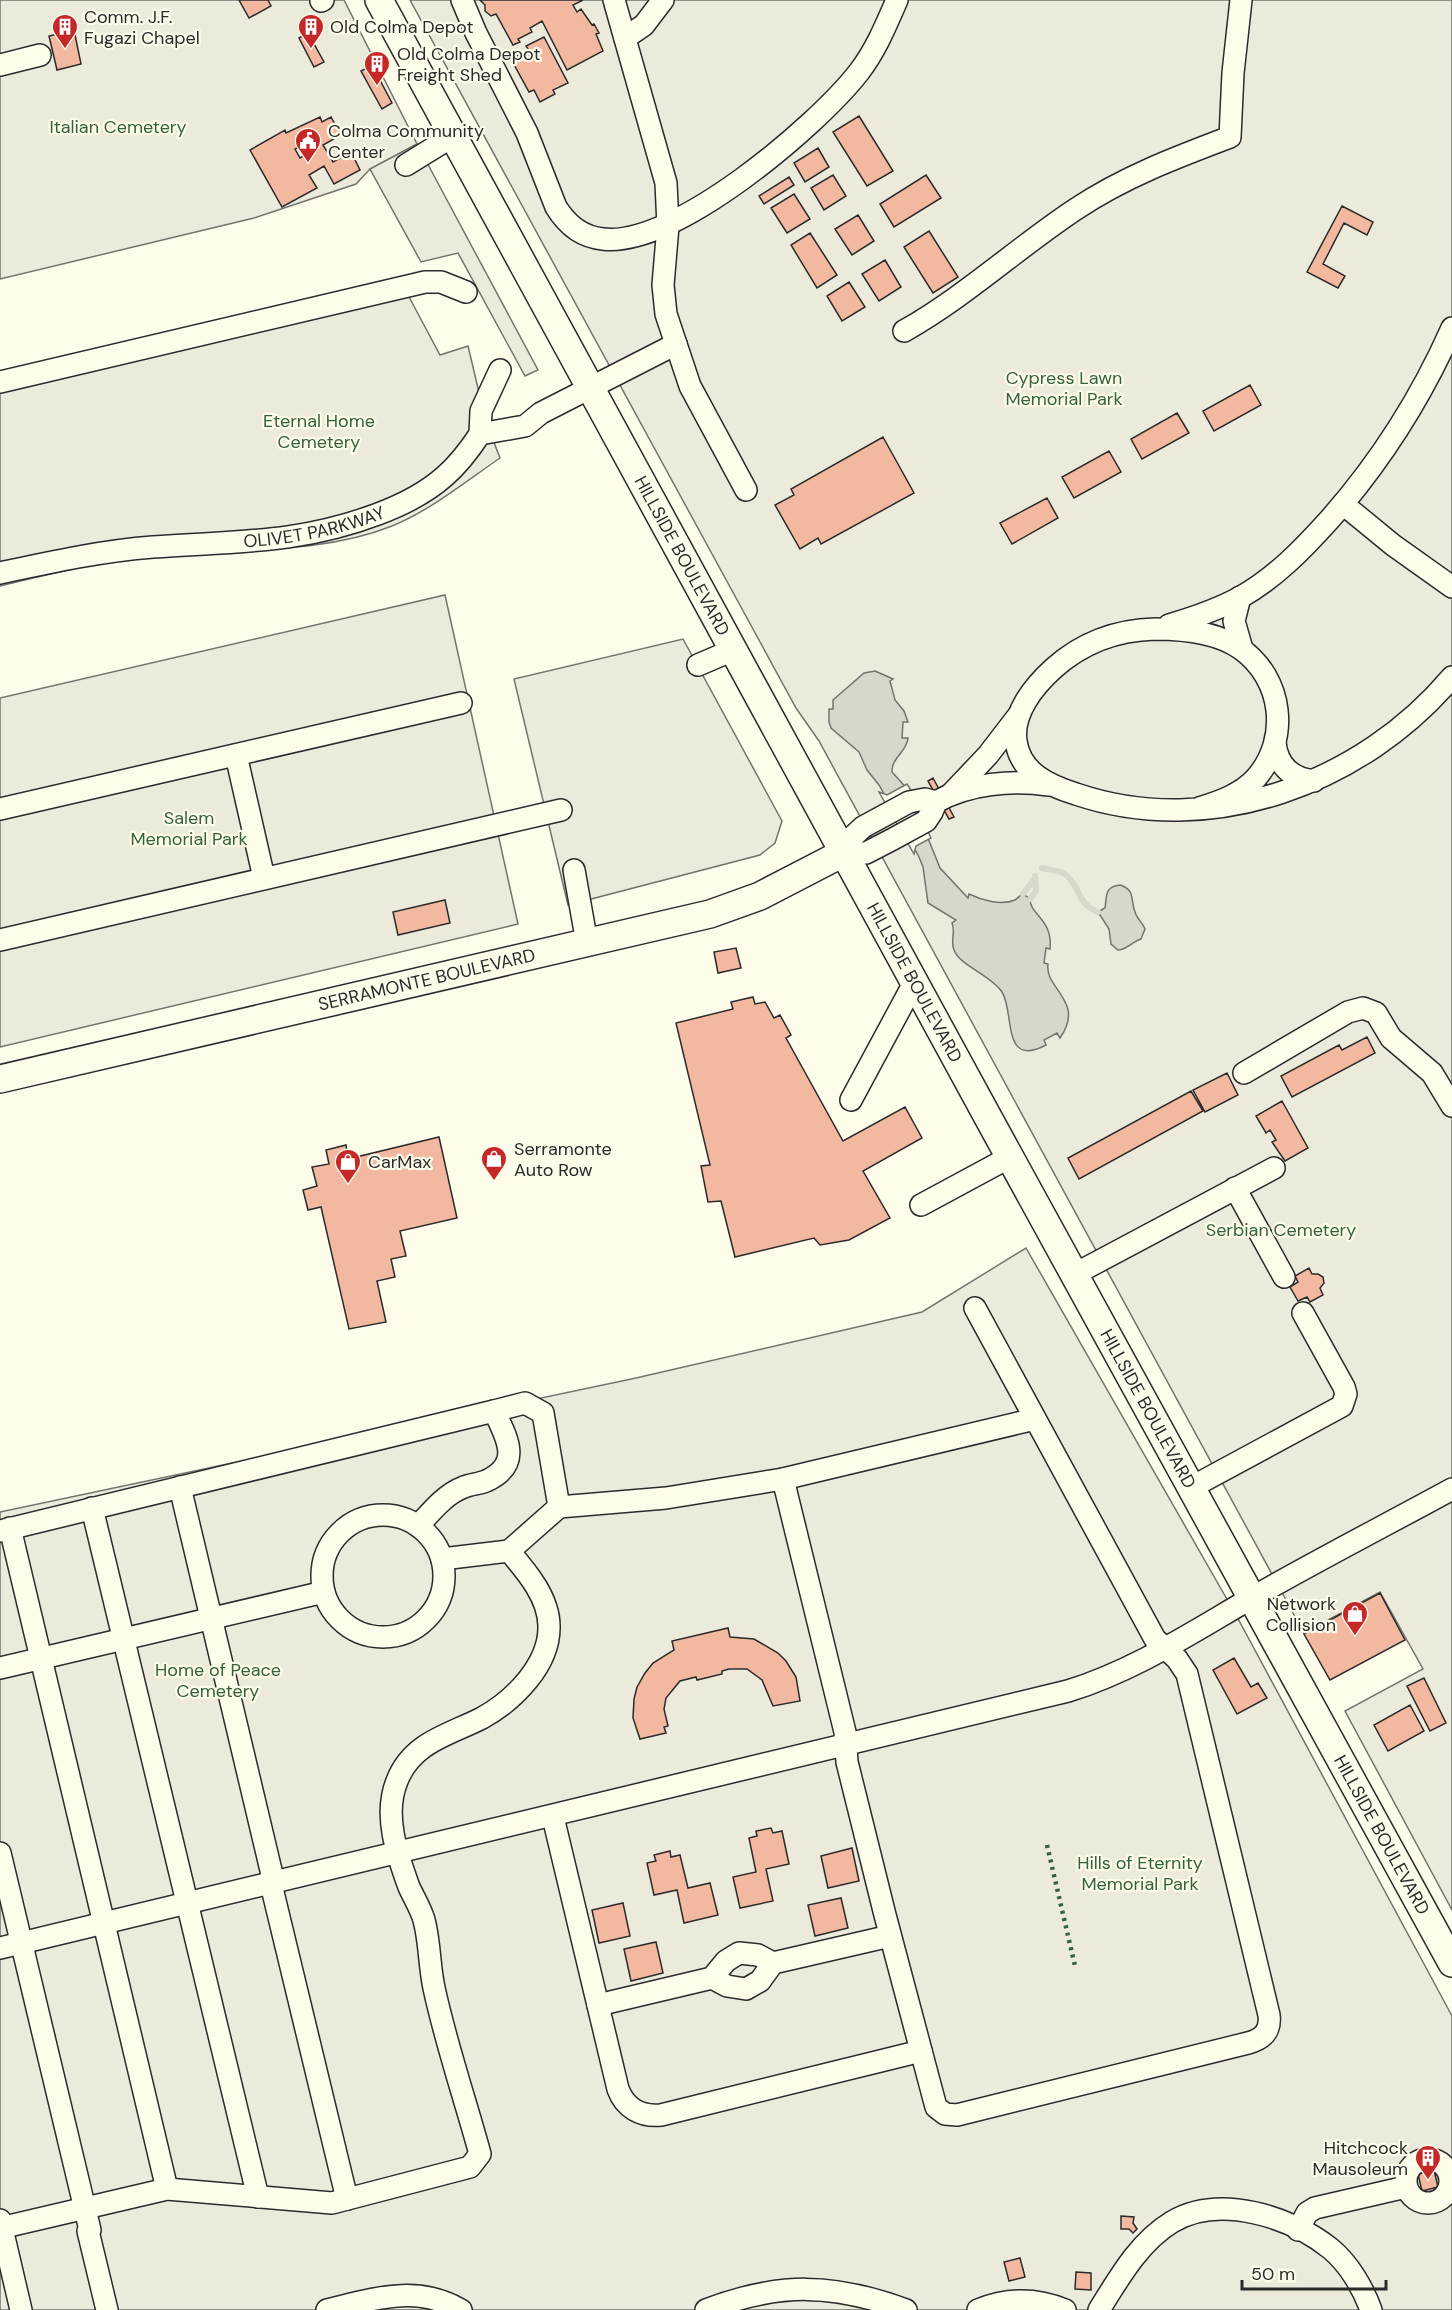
<svg xmlns="http://www.w3.org/2000/svg" width="1452" height="2310" font-family="'DM Sans',sans-serif">
<rect width="100%" height="100%" fill="#fdfbea"/>
<!-- green -->
<path fill="#ecebdb" stroke="#74746e" stroke-width="1.5" d="M0,0H344L417,144L370,169L356,184L254,218L0,279Z
M410,0H1452V1910L1345,1711L1423,1669L1380,1592L1304,1633L819,741L796,708Z
M408,295L440,355L468,346L486,422L500,458C465,482 431,510 392,526C324,553 251,548 180,553C119,557 59,572 0,586V393Z
M445,595L518,924L0,1047V698Z
M1026,1248L1236,1615L1452,2016V2310H0V1512L636,1378L922,1312Z"/>
<!-- parking -->
<path fill="#eceadb" stroke="#74746e" stroke-width="1.5" d="M417,144L538,370L525,376L458,253L421,262L370,169Z
M683,639L782,821L775,843L760,855L568,905L514,679Z"/>
<!-- water -->
<path fill="#d8d7c9" stroke="#74746e" stroke-width="1.5" d="M875,671L893,679L890,681L895,700L904,711L908,722H903L902,738H908C907,752 891,758 892,772L909,791L940,868L968,898L969,894C981,900 1001,906 1015,900C1018,898 1020,895 1023,894L1030,899C1030,915 1053,919 1050,949L1046,948L1044,963L1048,964C1044,989 1086,1001 1060,1038L1057,1033L1044,1040L1046,1045C1001,1069 1015,1012 1002,992C991,975 960,966 954,950C950,941 956,932 952,923L956,920L928,903L923,867L919,857L879,785L867,770L859,752L831,728L829,722V709H833V700L864,673Z
M1120,885C1136,890 1130,900 1135,912C1137,919 1143,923 1145,929L1141,939C1132,942 1126,950 1118,950L1111,944L1109,929L1098,912L1105,908C1107,896 1104,887 1120,885Z"/>
<!-- pier -->
<path fill="#fdfbea" stroke="#74746e" stroke-width="1.5" d="M907,784L914,795L920,815L931,838L916,846L914,854L879,792L887,795Z"/>
<g fill="none" stroke-linecap="round" stroke-linejoin="round">
<!-- stream -->
<path stroke="#d8d7c9" stroke-width="6" d="M1042,868C1050,870 1059,870 1066,875C1081,887 1077,904 1098,912
M1023,894L1034,880
M1030,899L1036,891L1035,876"/>
</g>
<!-- building -->
<path fill="#f2b8a0" stroke="#2b2b2b" stroke-width="1.5" fill-rule="evenodd" d="M239,0H268L271,6L249,18Z
M480,0H583L573,5L577,12L581,9L592,25L594,24L599,33L596,34L603,51L567,70L542,21L530,28L532,32L518,39L520,42L513,45L496,14L491,16L485,11V5Z
M74,30L81,64L57,70L49,36Z
M308,33L324,62L314,67L299,38Z
M544,37L568,83L553,90L555,94L540,102L534,90L529,92L511,59L529,50L526,46Z
M372,65L392,103L382,109L361,71Z
M859,116L893,171L867,186L833,132Z
M320,117L322,122L331,117L341,135L323,145L333,162L351,152L360,170L334,184L324,166L309,175L317,188L282,207L250,150L285,130L286,133ZM310,140L315,149L300,158L295,149Z
M818,148L829,167L805,182L794,163Z
M833,175L846,196L824,210L811,188Z
M926,175L941,198L894,227L880,204Z
M789,177L794,185L764,204L759,196Z
M794,194L810,219L787,233L771,208Z
M1342,206L1373,222L1367,235L1344,223L1323,264L1345,276L1338,288L1307,272Z
M858,215L874,241L852,255L835,229Z
M929,231L958,277L933,293L904,247Z
M810,233L837,275L817,288L791,245Z
M885,260L901,287L879,301L862,274Z
M849,282L865,307L842,321L827,296Z
M1250,385L1261,405L1214,431L1203,411Z
M1177,413L1189,433L1142,459L1131,439Z
M883,437L914,493L821,544L818,538L800,549L775,505L794,495L791,489Z
M1109,451L1121,472L1074,498L1062,477Z
M1047,498L1058,518L1012,544L1000,523Z
M933,778L954,817L949,819L928,781Z
M445,900L450,923L398,935L393,912Z
M736,948L741,968L718,973L714,952Z
M753,997L755,1004L765,1002L774,1018L780,1015L791,1035L786,1038L843,1141L905,1107L922,1138L863,1171L890,1218L849,1240L820,1245L814,1238L735,1257L721,1201L708,1202L701,1166L710,1165L676,1023L733,1009L731,1002Z
M1367,1037L1375,1053L1292,1097L1281,1076L1339,1045L1342,1050Z
M1227,1073L1238,1095L1205,1112L1193,1090Z
M1191,1091L1203,1111L1079,1179L1068,1158Z
M1282,1101L1308,1148L1285,1161L1272,1142L1276,1140L1270,1130L1266,1133L1256,1116Z
M439,1137L457,1218L400,1231L406,1256L391,1259L395,1277L377,1281L386,1322L349,1329L321,1207L308,1210L303,1190L317,1186L312,1167L329,1164L326,1150L346,1145L348,1159Z
M1309,1268L1312,1274H1318L1323,1277L1324,1283L1320,1288L1323,1295L1310,1302L1307,1297L1298,1301L1290,1287L1298,1282L1295,1276Z
M1380,1593L1405,1640L1330,1680L1304,1634Z
M728,1628L730,1637L754,1639L778,1653L786,1661L796,1677L800,1701L773,1706L762,1680L747,1669H729L722,1671V1674L697,1680L696,1677L680,1681L666,1698L664,1709L668,1726L664,1727L666,1733L640,1739L633,1718L634,1699L637,1687L645,1673L653,1663L674,1650L672,1641Z
M1234,1658L1251,1687L1258,1683L1267,1698L1237,1714L1213,1670Z
M1424,1678L1446,1723L1430,1731L1407,1686Z
M1410,1705L1424,1731L1388,1751L1374,1725Z
M771,1828L773,1833L782,1831L789,1864L766,1869L773,1901L740,1908L733,1877L756,1872L749,1838L757,1836L756,1831Z
M852,1848L859,1881L828,1888L821,1856Z
M670,1851L671,1857L680,1855L688,1888L710,1883L718,1915L684,1923L677,1890L654,1895L647,1863L656,1861L654,1855Z
M841,1898L848,1928L815,1936L808,1905Z
M623,1903L630,1936L599,1943L592,1910Z
M656,1942L663,1973L631,1981L624,1949Z
M1434,2170L1438,2187L1422,2191L1418,2174Z
M1121,2216L1134,2217L1133,2223L1137,2229L1133,2233L1129,2229H1121Z
M1020,2258L1025,2277L1009,2281L1004,2262Z
M1076,2272L1091,2273V2290L1075,2289Z"/>
<g fill="none" stroke-linecap="round" stroke-linejoin="round">
<defs>
<g id="minor">
<path d="M462,0L476,33L527,133L556,207C567,225 582,237 603,239C674,248 817,126 859,72C876,50 886,25 897,0"/>
<path d="M614,0L666,183L668,226L663,285L666,314L690,386L746,490"/>
<path d="M321,1L323,0"/>
<path d="M625,38L644,25L663,0"/>
<path d="M0,65L40,55"/>
<path d="M406,165L453,136"/>
<path d="M904,331C966,296 1017,248 1076,209C1124,177 1177,157 1230,137L1233,73L1241,0"/>
<path d="M0,382L425,282H441L466,292"/>
<path d="M480,434L481,411L500,370"/>
<path d="M1343,504L1393,545L1452,587"/>
<path id="s1" d="M0,573C51,562 101,551 153,547C235,541 299,544 378,514C402,505 426,493 445,476C459,464 470,449 480,434L525,426L541,413L676,344"/>
<path d="M1240,597L1234,621L1242,649"/>
<path d="M1169,625C1193,618 1219,609 1241,597C1276,577 1303,549 1330,519C1381,461 1421,398 1452,328"/>
<path d="M698,665L733,650"/>
<path d="M1275,743C1278,766 1291,778 1314,781"/>
<path d="M236,755L264,878"/>
<path d="M952,793L988,755L1018,716"/>
<path d="M936,802L925,799L909,802L863,827L849,840L843,853H866L893,839L926,821L932,812L936,802C969,783 1012,780 1049,785"/>
<path d="M1199,808C1219,802 1242,794 1256,778C1290,739 1283,679 1241,649C1217,632 1184,629 1155,629C1117,630 1082,643 1054,668C1034,686 1012,713 1016,741C1020,773 1050,786 1076,794C1211,840 1363,783 1452,677"/>
<path d="M0,809L461,703"/>
<path d="M574,870L587,943"/>
<path d="M0,940L561,810"/>
<path d="M1244,1073L1348,1012L1363,1008L1376,1013L1391,1038L1432,1073L1452,1106"/>
<path d="M851,1100L914,983"/>
<path d="M1235,1188L1284,1277"/>
<path d="M921,1205L1010,1157"/>
<path d="M1075,1274L1274,1168"/>
<path d="M783,1479L845,1732L847,1762L885,1915L936,2107L945,2114L957,2115L1248,2043C1263,2039 1271,2031 1269,2015L1187,1674L1177,1659L1155,1639L975,1308"/>
<path d="M180,1487L274,1883"/>
<path d="M1192,1487L1342,1406L1346,1394L1344,1387L1303,1313"/>
<path d="M92,1508L258,2197"/>
<circle cx="383" cy="1576" r="61"/>
<path d="M418,1526C431,1512 445,1494 464,1487C471,1484 479,1484 486,1481C523,1464 507,1438 494,1411L525,1403L543,1413L559,1507"/>
<path d="M10,1528L167,2189"/>
<path d="M0,1531L494,1411"/>
<path d="M442,1559L509,1551"/>
<path d="M0,1668L324,1592"/>
<path d="M553,1817L618,2089C625,2108 641,2117 661,2115L921,2051"/>
<path d="M0,1853L90,2230L88,2231L107,2310"/>
<path d="M271,1884L347,2199"/>
<path d="M0,1948L1068,1691C1136,1670 1194,1631 1255,1596C1320,1559 1386,1525 1452,1489"/>
<path d="M712,1978L727,1986L746,1989L760,1981L773,1963L890,1936"/>
<path d="M598,2005L712,1978L726,1961L739,1953L758,1955L773,1963"/>
<circle cx="1428" cy="2181" r="22"/>
<path d="M0,2220L21,2310"/>
<path d="M0,2228L167,2189L332,2203L470,2167L480,2154C465,2099 446,2044 434,1988C429,1965 430,1942 424,1920C421,1909 414,1898 409,1887C397,1854 383,1815 397,1781C412,1742 449,1735 482,1718C513,1701 550,1665 549,1626C549,1598 527,1572 509,1551L559,1507L666,1498L783,1479L1035,1419"/>
<path d="M1298,2230L1307,2213L1315,2208L1406,2187"/>
<path d="M327,2310C373,2299 417,2284 461,2310"/>
<path d="M706,2310C779,2282 833,2283 906,2310"/>
<path d="M978,2310C1007,2298 1036,2298 1065,2310"/>
<path d="M1099,2310C1119,2278 1139,2242 1172,2222C1219,2194 1290,2216 1331,2249C1349,2264 1363,2288 1371,2310"/>
</g>
<g id="major">
<path id="s2" d="M379,0L990,1121L1452,1963"/>
<path id="s3" d="M0,1079L710,914L760,896L843,853"/>
</g>
</defs>
<!-- minor casing -->
<use href="#minor" stroke="#2b2b2b" stroke-width="24"/>
<!-- major casing -->
<use href="#major" stroke="#2b2b2b" stroke-width="30"/>
<!-- minor -->
<use href="#minor" stroke="#fdfbea" stroke-width="21"/>
<!-- major -->
<use href="#major" stroke="#fdfbea" stroke-width="27"/>
<!-- hedge -->
<path stroke="#34623c" stroke-width="4.5" stroke-dasharray="3 4.5" stroke-linecap="butt" d="M1047,1845L1075,1966"/>
</g>
<!-- icons -->
<defs>
<symbol id="building-pin" viewBox="-11 -11 22 30"><path d="M0 17L-7.5 6A9.5 9.5 0 1 1 7.5 6Z" fill="#c62828" stroke="#fdfbea"/><path d="M-4-6H4V6H1V3H-1V6H-4ZM-2.5-4.3h1.7v1.8h-1.7ZM.8-4.3h1.7v1.8H.8ZM-2.5-1h1.7V.8h-1.7ZM.8-1h1.7V.8H.8Z" fill="#fff"/></symbol>
<symbol id="civic-pin" viewBox="-11 -11 22 30"><path d="M0 17L-7.5 6A9.5 9.5 0 1 1 7.5 6Z" fill="#c62828" stroke="#fdfbea"/><path d="M-.6-6.5H3V-4.5H.6V-3L4-1V1h2V6H-6V1h2V-1L-.6-3ZM-1.2 2.5V6h2.4V2.5Z" fill="#fff"/></symbol>
<symbol id="shop-pin" viewBox="-11 -11 22 30"><path d="M0 17L-7.5 6A9.5 9.5 0 1 1 7.5 6Z" fill="#c62828" stroke="#fdfbea"/><path d="M-5-2.5h2.3a2.7 3.5 0 0 1 5.4 0H5L5.5 6h-11ZM-1.5-2.5h3a1.5 2.3 0 0 0-3 0Z" fill="#fff"/></symbol>
</defs>
<g fill-rule="evenodd">
<use href="#building-pin" x="50" y="12" width="30" height="40"/>
<use href="#building-pin" x="296" y="12" width="30" height="40"/>
<use href="#building-pin" x="362" y="49" width="30" height="40"/>
<use href="#civic-pin" x="293" y="126" width="30" height="40"/>
<use href="#shop-pin" x="479" y="1144" width="30" height="40"/>
<use href="#shop-pin" x="333" y="1147" width="30" height="40"/>
<use href="#shop-pin" x="1340" y="1599" width="30" height="40"/>
<use href="#building-pin" x="1413" y="2143" width="30" height="40"/>
</g>
<g text-anchor="middle" stroke-width="4.5" stroke-linejoin="round" paint-order="stroke">
<!-- poi labels -->
<g font-size="18" fill="#2b2b2b" stroke="#fdfbea" text-anchor="start">
<text x="84" y="23">Comm. J.F.<tspan x="84" dy="21">Fugazi Chapel</tspan></text>
<text x="330" y="33">Old Colma Depot</text>
<text x="397" y="60">Old Colma Depot<tspan x="397" dy="21">Freight Shed</tspan></text>
<text x="328" y="137">Colma Community<tspan x="328" dy="21">Center</tspan></text>
<text x="514" y="1155">Serramonte<tspan x="514" dy="21">Auto Row</tspan></text>
<text x="368" y="1168">CarMax</text>
<text x="1336" y="1610" text-anchor="end">Network<tspan x="1336" dy="21">Collision</tspan></text>
<text x="1408" y="2154" text-anchor="end">Hitchcock<tspan x="1408" dy="21">Mausoleum</tspan></text>
</g>
<!-- park labels -->
<g font-size="18" fill="#34623c" stroke="#fdfbea">
<text x="118" y="133">Italian Cemetery</text>
<text x="1064" y="384">Cypress Lawn<tspan x="1064" dy="21">Memorial Park</tspan></text>
<text x="319" y="427">Eternal Home<tspan x="319" dy="21">Cemetery</tspan></text>
<text x="189" y="824">Salem<tspan x="189" dy="21">Memorial Park</tspan></text>
<text x="1281" y="1236">Serbian Cemetery</text>
<text x="218" y="1676">Home of Peace<tspan x="218" dy="21">Cemetery</tspan></text>
<text x="1140" y="1869">Hills of Eternity<tspan x="1140" dy="21">Memorial Park</tspan></text>
</g>
<!-- street labels -->
<g font-size="18" fill="#2b2b2b" stroke="#fdfbea">
<text dy="6" stroke="none"><textPath href="#s1" startOffset="318">OLIVET PARKWAY</textPath></text>
<text dy="6" stroke="none"><textPath href="#s2" startOffset="633">HILLSIDE BOULEVARD</textPath></text>
<text dy="6" stroke="none"><textPath href="#s3" startOffset="438">SERRAMONTE BOULEVARD</textPath></text>
<text dy="6" stroke="none"><textPath href="#s2" startOffset="1119">HILLSIDE BOULEVARD</textPath></text>
<text dy="6" stroke="none"><textPath href="#s2" startOffset="1605">HILLSIDE BOULEVARD</textPath></text>
<text dy="6" stroke="none"><textPath href="#s2" startOffset="2091">HILLSIDE BOULEVARD</textPath></text>
</g>
</g>
<!-- scale -->
<path d="M1242 2280v9h144v-9" fill="none" stroke="#2b2b2b" stroke-width="3"/>
<text x="1251" y="2280" font-size="18" fill="#2b2b2b" stroke="#fdfbea" stroke-width="4.5" paint-order="stroke">50 m</text>
</svg>
